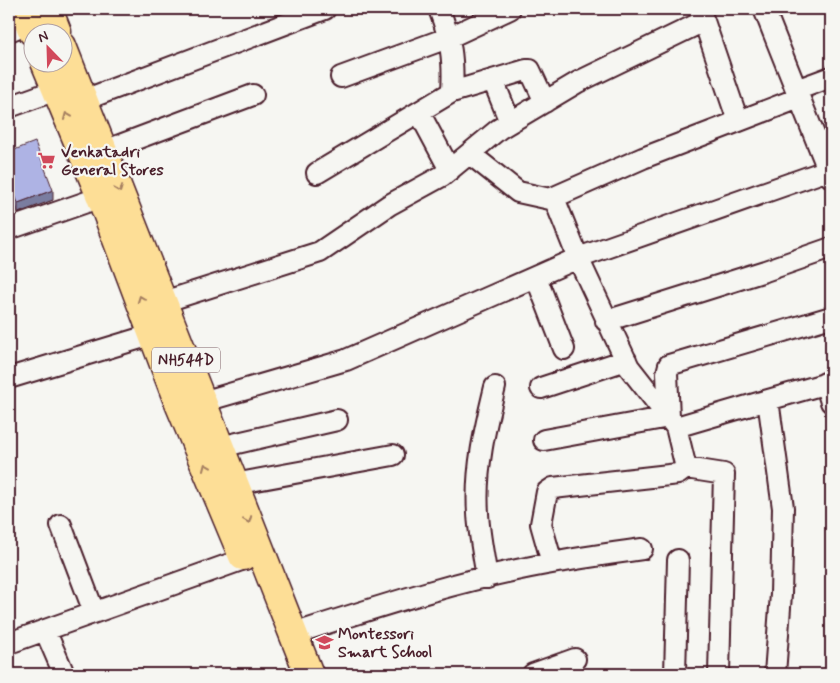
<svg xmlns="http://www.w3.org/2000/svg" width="840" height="683" font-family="Mynerve,sans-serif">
<rect width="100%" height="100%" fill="#f6f6f2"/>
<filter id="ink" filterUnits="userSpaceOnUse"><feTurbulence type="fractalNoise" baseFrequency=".02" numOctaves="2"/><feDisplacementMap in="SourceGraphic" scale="10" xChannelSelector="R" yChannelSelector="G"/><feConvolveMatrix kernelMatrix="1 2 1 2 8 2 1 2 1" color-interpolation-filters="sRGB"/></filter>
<g filter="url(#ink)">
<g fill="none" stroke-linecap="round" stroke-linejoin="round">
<defs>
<path id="minor" d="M439,9C451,40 454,59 452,92L526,70H530L545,102
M764,9L831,177
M704,21L738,121
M9,31L28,23
M341,77L450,37L510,9
M493,80L510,122
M796,90L831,77
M84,100L325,9
M9,107L56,90
M419,112L450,170
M104,151L253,95
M470,154L518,192L550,199L643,158L799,98
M317,173L452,92
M9,229L101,197
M536,277L564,349
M163,302L320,252L389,205L442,176L499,129L578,82L704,21L699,9
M606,321L765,271L831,248
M9,378L154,334
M825,383L831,402
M541,388L626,360
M768,400L676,427L629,367L578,258L831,169
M202,402L346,360L578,258L554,198
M544,440L669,417L667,373L669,365L831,317
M220,447L337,420
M686,468L724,474L719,674
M234,484L393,455
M61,525L94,612
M552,563L541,524L547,492L553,488L678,474L686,468L676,427
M487,578C484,557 479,535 478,513C475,470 485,428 495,387
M45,630L64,674
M293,634C380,606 469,577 558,562C586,557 614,553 642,549
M9,643L244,559
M533,674L575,659
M675,674L678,560
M775,674L781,594L783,508L768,400L831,382"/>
<path id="highway" d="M23,9L33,32
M48,9L57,32
M62,46L309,674
M45,62L101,197L176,396L243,556"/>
</defs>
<!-- minor casing -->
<use href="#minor" stroke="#4a1f2b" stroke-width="24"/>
<!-- highway casing -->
<use href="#highway" stroke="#4a1f2b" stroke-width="31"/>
<!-- minor -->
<use href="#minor" stroke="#f6f6f2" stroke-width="20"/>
<!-- highway -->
<use href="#highway" stroke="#fdde96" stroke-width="28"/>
</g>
<!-- wall -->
<path fill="#969ac4" stroke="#4a1f2b" d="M9,152L53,200L18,213L9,189Z"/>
<!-- shaded-wall -->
<path fill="#7a7da0" stroke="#4a1f2b" d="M53,190V200L18,213V203Z"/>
<!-- building -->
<path fill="#aeb3e4" stroke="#4a1f2b" d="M35,142L53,190L18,203L9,179V152Z"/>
<!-- one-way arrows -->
<defs><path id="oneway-chevron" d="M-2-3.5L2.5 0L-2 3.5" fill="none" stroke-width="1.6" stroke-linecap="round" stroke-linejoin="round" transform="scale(1.25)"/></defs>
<g stroke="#a47e60">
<use href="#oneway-chevron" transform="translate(67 116) rotate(-113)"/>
<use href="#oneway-chevron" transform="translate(119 189) rotate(69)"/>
<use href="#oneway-chevron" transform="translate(141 299) rotate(-111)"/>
<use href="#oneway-chevron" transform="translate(206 467) rotate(-113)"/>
<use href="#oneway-chevron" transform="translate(248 520) rotate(69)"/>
</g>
</g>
<!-- icons -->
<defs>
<symbol id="supermarket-bare" viewBox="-9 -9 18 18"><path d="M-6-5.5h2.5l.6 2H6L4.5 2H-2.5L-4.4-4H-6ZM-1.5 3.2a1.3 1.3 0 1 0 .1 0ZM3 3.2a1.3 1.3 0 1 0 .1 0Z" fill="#d1495b" stroke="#f6f6f2" stroke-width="2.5" paint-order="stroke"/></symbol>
<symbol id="school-bare" viewBox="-9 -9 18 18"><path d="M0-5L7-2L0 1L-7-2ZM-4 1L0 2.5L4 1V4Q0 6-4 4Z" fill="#d1495b" stroke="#f6f6f2" stroke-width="2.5" paint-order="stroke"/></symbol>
</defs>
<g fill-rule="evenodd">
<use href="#supermarket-bare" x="34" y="148" width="25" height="25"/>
<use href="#school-bare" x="312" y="630" width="25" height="25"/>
</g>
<g text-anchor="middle" stroke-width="4.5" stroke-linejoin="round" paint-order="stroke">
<!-- shield labels -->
<rect fill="#f6f6f2" stroke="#7e6067" stroke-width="1" x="152" y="347.5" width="68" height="25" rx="4"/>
<g font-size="15" font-weight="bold" fill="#4a1f2b">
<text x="186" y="365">NH544D</text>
</g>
<!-- poi labels -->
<g font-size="16" font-weight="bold" fill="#4a1f2b" stroke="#f6f6f2" text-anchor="start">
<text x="61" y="157">Venkatadri<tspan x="61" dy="18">General Stores</tspan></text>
<text x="338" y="639">Montessori<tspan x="338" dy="18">Smart School</tspan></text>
</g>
</g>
<!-- margin -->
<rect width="840" height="683" fill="none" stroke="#f6f6f2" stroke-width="30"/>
<rect x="15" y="15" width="810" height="653" fill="none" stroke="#4a1f2b" stroke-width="2" filter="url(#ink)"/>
<!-- north arrow -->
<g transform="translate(48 48) rotate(337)"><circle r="24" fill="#f6f6f2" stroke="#b1a0a2"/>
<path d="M0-4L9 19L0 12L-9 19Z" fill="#d1495b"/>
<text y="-8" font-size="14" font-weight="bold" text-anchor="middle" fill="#4a1f2b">N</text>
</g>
</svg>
